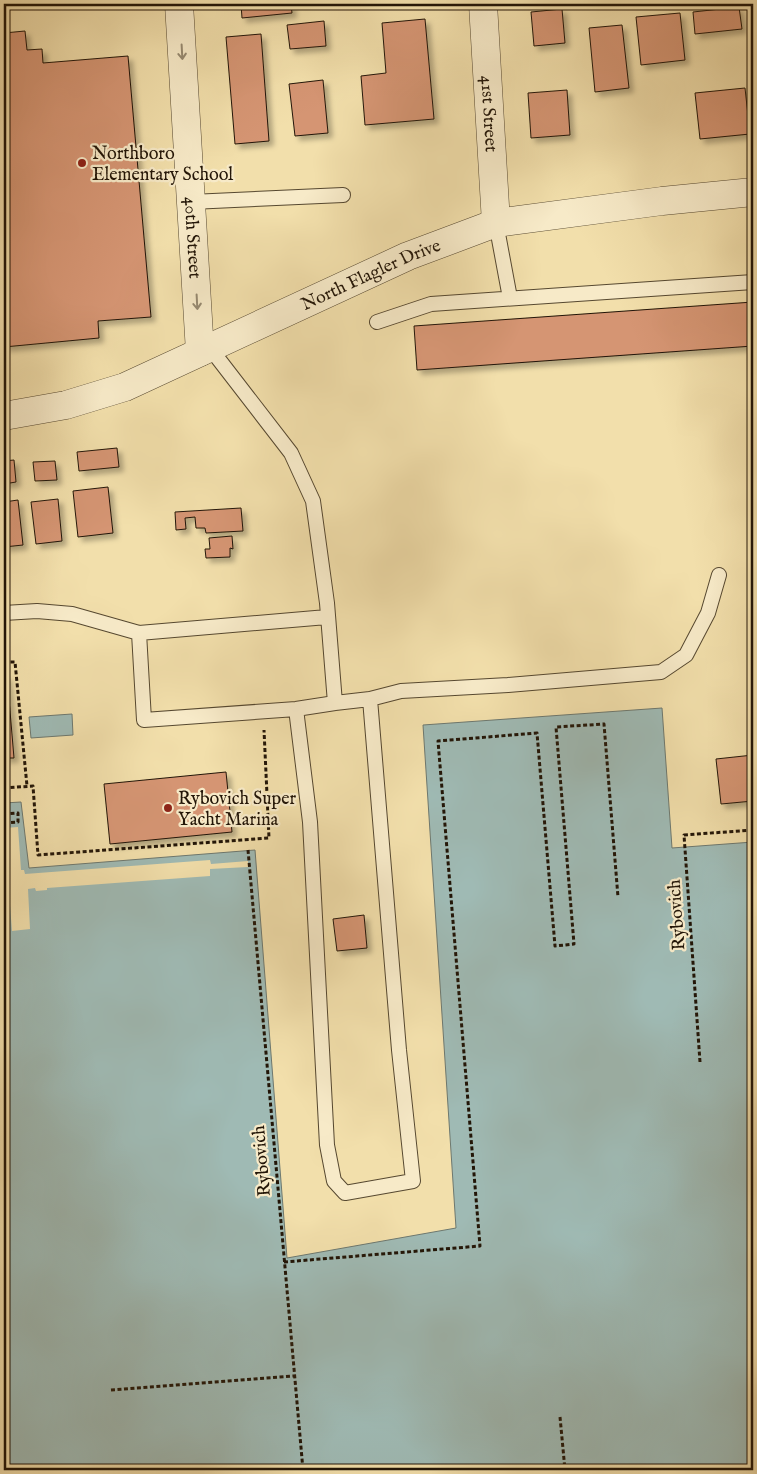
<svg xmlns="http://www.w3.org/2000/svg" width="757" height="1474" font-family="'IM FELL English',serif">
<defs>
<filter id="shadow"><feDropShadow dx="4.5" dy="4.5" stdDeviation="2.5" flood-color="#0004"/></filter>
</defs>
<rect width="100%" height="100%" fill="#f2dfab"/>
<filter id="stains"><feTurbulence type="fractalNoise" baseFrequency=".004" numOctaves="4"/><feColorMatrix values="0 0 0 0 .2 0 0 0 0 .09 0 0 0 0 .02 0 0 0 .5 -.17"/></filter>
<radialGradient id="worn" r=".72"><stop offset=".6" stop-color="#630" stop-opacity="0"/><stop offset="1" stop-color="#630" stop-opacity=".3"/></radialGradient>
<!-- water -->
<path fill="#9fbab4" stroke="#6d786f" d="M662,708L672,848L753,842V1470H4V803L21,802L29,868L255,850L287,1258L456,1228L423,725Z
M72,714L73,735L31,738L29,717Z"/>
<!-- pier -->
<path fill="#f2dfab" d="M18,827L21,870H24L25,874L210,860L211,864L248,861V867L210,869V876L47,888V890L36,891L35,888L28,889L30,929L12,931L4,828Z"/>
<!-- building -->
<path fill="#d59573" stroke="#221507" filter="url(#shadow)" d="M241,4H291L292,13L242,18Z
M739,7L742,29L695,34L693,12Z
M562,9L565,43L534,46L531,12Z
M680,13L685,60L641,65L636,17Z
M425,19L434,119L365,125L361,76L386,73L382,23Z
M324,21L326,46L290,49L287,25Z
M622,25L629,88L595,92L589,28Z
M25,31L27,50L42,49L43,63L128,56L151,317L98,321L99,338L4,347V33Z
M261,34L269,141L235,144L226,37Z
M323,80L328,133L295,136L289,84Z
M745,88L750,134L700,139L695,93Z
M567,90L570,135L531,138L528,93Z
M753,302V346L417,370L414,326Z
M117,448L119,467L79,471L77,452Z
M14,460L16,482L4,484V461Z
M55,461L57,480L35,481L33,462Z
M108,487L113,533L78,537L73,491Z
M58,499L62,541L36,544L31,502Z
M18,500L23,545L4,547V502Z
M241,508L243,531L206,533L205,528H196L195,517L185,518L186,529L176,530L175,512Z
M232,536L233,549L230,548V557L206,558L205,549H210L209,538Z
M4,676H7L14,758H4Z
M753,755V801L721,804L716,759Z
M226,772L232,832L110,844L104,784Z
M364,915L367,948L337,951L333,919Z"/>
<g fill="none" stroke-linecap="round" stroke-linejoin="round">
<defs>
<path id="service" d="M191,202L343,195
M496,223L510,298
M377,322L431,304L753,282
M4,613L37,611L72,614L139,633L144,720L296,709L335,703L327,603L313,501L291,453L210,348
M139,633L327,617
M370,699L401,691L508,685L661,672L686,655L708,613L719,575
M296,709L310,822L327,1145L334,1181L345,1193L413,1181L399,1050L370,699L335,703"/>
<g id="minor">
<path id="s1" d="M179,4L200,352"/>
<path id="s2" d="M483,4L496,223"/>
</g>
<g id="tertiary">
<path id="s3" d="M4,416L66,405L125,387L408,256L496,223L662,201L753,192"/>
</g>
</defs>
<!-- service casing -->
<use href="#service" stroke="#564830" stroke-width="16"/>
<!-- minor casing -->
<use href="#minor" stroke="#564830" stroke-width="29"/>
<!-- tertiary casing -->
<use href="#tertiary" stroke="#564830" stroke-width="29"/>
<!-- path -->
<path stroke="#221507" stroke-width="3" stroke-dasharray="4 2.5" stroke-linecap="butt" d="M4,662H15L27,786
M4,788L33,786L38,855L269,838L264,730
M4,814L18,813V822L4,823
M248,850L303,1470
M700,1062L684,835L753,830
M284,1262L480,1246L438,741L537,733L555,946L574,944L556,727L604,724L618,897
M111,1390L294,1376
M560,1417L565,1470"/>
<!-- service -->
<use href="#service" stroke="#f7eac8" stroke-width="14"/>
<!-- minor -->
<use href="#minor" stroke="#f7eac8" stroke-width="28"/>
<!-- tertiary -->
<use href="#tertiary" stroke="#f7eac8" stroke-width="28"/>
</g>
<!-- one-way arrows -->
<defs><path id="oneway-shaft" d="M-6 0H5M1.5-3L5.5 0L1.5 3" fill="none" stroke-width="1.6" stroke-linecap="round" stroke-linejoin="round" transform="scale(1.25)"/></defs>
<g stroke="#978a71">
<use href="#oneway-shaft" transform="translate(182 52) rotate(87)"/>
<use href="#oneway-shaft" transform="translate(197 302) rotate(87)"/>
</g>
<!-- markers -->
<g fill="#8f2418" stroke="#f7eac8" stroke-width="2">
<circle cx="82" cy="163" r="5"/>
<circle cx="168" cy="808" r="5"/>
</g>
<g text-anchor="middle" stroke-width="4.5" stroke-linejoin="round" paint-order="stroke">
<!-- street labels -->
<g font-size="18" fill="#221507" stroke="#f7eac8">
<text dy="6" stroke="none"><textPath href="#s2" startOffset="110">41st Street</textPath></text>
<text dy="6" stroke="none"><textPath href="#s1" startOffset="234">40th Street</textPath></text>
<text dy="6" stroke="none"><textPath href="#s3" startOffset="395">North Flagler Drive</textPath></text>
<text transform="translate(676 915) rotate(-94)" y="6">Rybovich</text>
<text transform="translate(261 1161) rotate(-95)" y="6">Rybovich</text>
</g>
<!-- poi labels -->
<g font-size="18" fill="#221507" stroke="#f7eac8" text-anchor="start">
<text x="92" y="159">Northboro<tspan x="92" dy="21">Elementary School</tspan></text>
<text x="178" y="804">Rybovich Super<tspan x="178" dy="21">Yacht Marina</tspan></text>
</g>
</g>
<!-- margin -->
<rect width="757" height="1474" fill="none" stroke="#f2dfab" stroke-width="20"/>
<rect x="5" y="5" width="747" height="1464" fill="none" stroke="#221507" stroke-width="2.5"/>
<rect x="10" y="10" width="737" height="1454" fill="none" stroke="#221507"/>
<rect width="100%" height="100%" filter="url(#stains)"/>
<rect width="100%" height="100%" fill="url(#worn)"/>
</svg>
